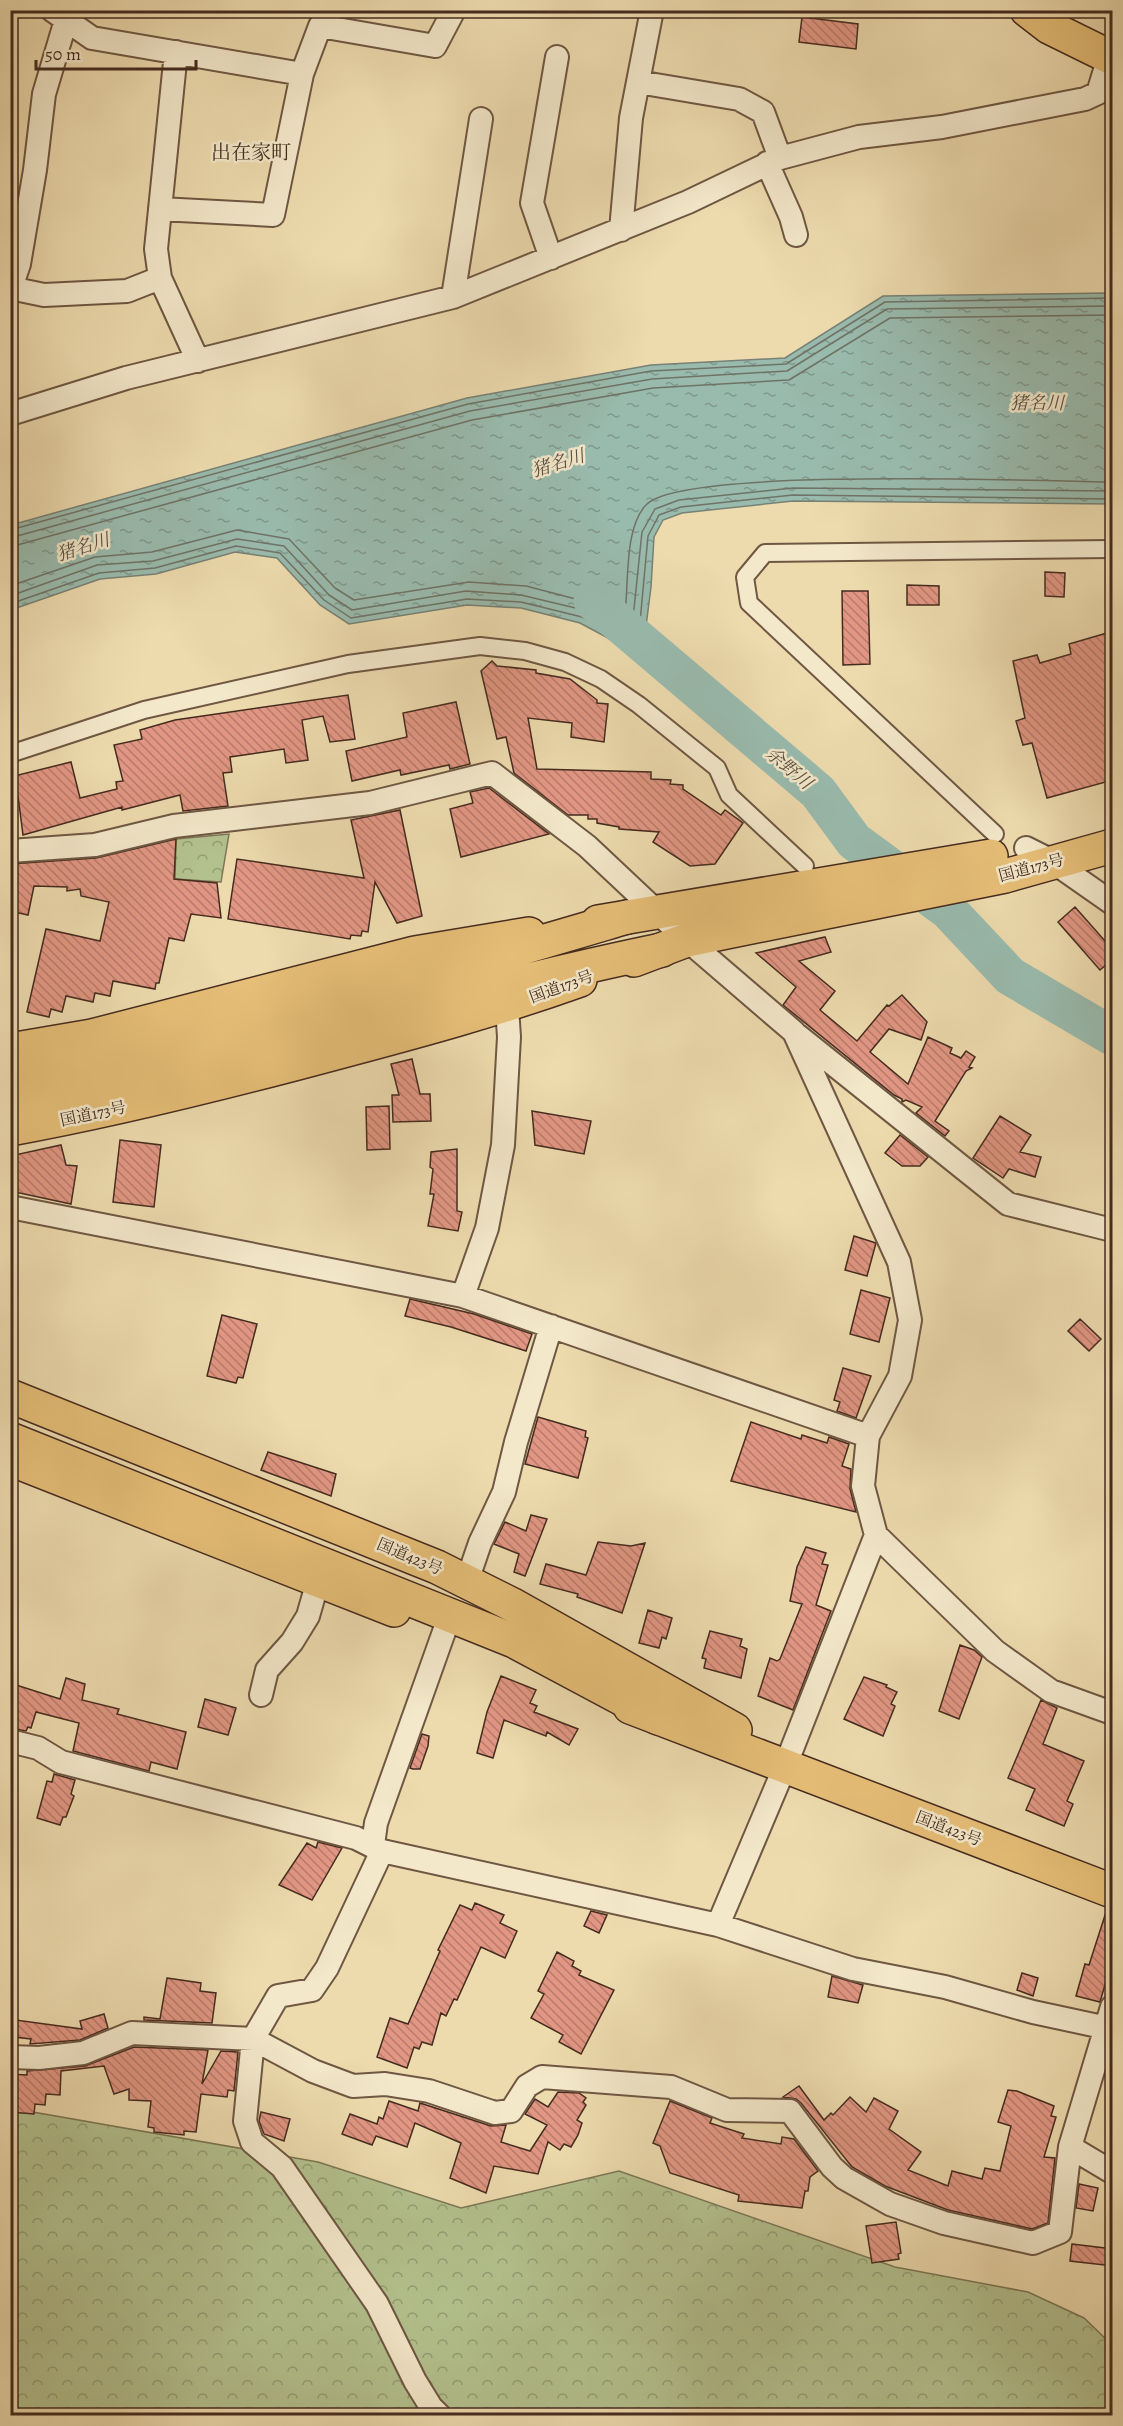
<svg xmlns="http://www.w3.org/2000/svg" width="1123" height="2426" font-family="Alegreya,'Noto Serif JP',serif">
<defs>
<pattern id="forest-crowns" width="20" height="18" patternUnits="userSpaceOnUse" patternTransform="scale(1.5)"><rect width="20" height="18" fill="#b3c18e"/><path d="M2 6a3 3 0 1 1 6 0M12 15a3 3 0 1 1 6 0" fill="none" stroke="#939d73"/></pattern>
<pattern id="water-ripples" width="26" height="14" patternUnits="userSpaceOnUse" patternTransform="scale(1.5)"><rect width="26" height="14" fill="#99bbae"/><path d="M2 4q2-2 4 0t4 0M15 11q2-2 4 0t4 0" fill="none" stroke="#7f988d"/></pattern>
<pattern id="building-back-hatch" width="6" height="6" patternUnits="userSpaceOnUse" patternTransform="scale(1.5)"><rect width="6" height="6" fill="#e29784"/><path d="M-1 5l2 2M0 0l6 6M5-1l2 2" fill="none" stroke="#b97b6b"/></pattern>
</defs>
<rect width="100%" height="100%" fill="#eddbae"/>
<filter id="stains"><feTurbulence type="fractalNoise" baseFrequency=".00333" numOctaves="4"/><feColorMatrix values="0 0 0 0 .2 0 0 0 0 .09 0 0 0 0 .02 0 0 0 .5 -.17"/></filter>
<radialGradient id="worn" r=".72"><stop offset=".6" stop-color="#630" stop-opacity="0"/><stop offset="1" stop-color="#630" stop-opacity=".3"/></radialGradient>
<!-- forest -->
<path fill="url(#forest-crowns)" stroke="#7c7656" stroke-width="1.5" d="M229,834L221,882L175,879L176,839Z
M10,2108L318,2162L461,2208L619,2171L895,2267L1028,2292L1084,2318L1112,2345V2415H11Z"/>
<!-- water -->
<path fill="url(#water-ripples)" stroke="#778175" stroke-width="1.5" d="M1112,293V504L793,501L682,513L663,520L654,537L651,587L646,626L623,646L580,623L521,608L467,605L349,624L320,605L277,558L235,552L156,574L100,579L11,610V525L467,398L651,365L785,358L883,296Z"/>
<g fill="none" stroke-linecap="round" stroke-linejoin="round">
<!-- shore -->
<path stroke="#6f7366" stroke-width="1.5" d="M10,530L468,404L651,371L786,364L885,302L1112,298
M10,538L470,411L652,379L787,371L887,309L1112,306
M10,547L472,420L653,388L789,380L890,318L1112,315
M10,586L95,557L152,552L237,530L289,539L335,588L354,600L469,582L526,586L587,602L619,618L625,613C629,582 624,526 647,504C685,467 1043,481 1112,482
M10,596L97,565L153,561L237,539L284,546L329,595L352,610L466,591L521,595L584,610L621,629L633,618L642,532L655,509L679,500L793,488L1112,491
M10,604L99,573L155,568L236,546L280,553L324,600L351,618L467,599L521,602L582,617L622,638L640,622L648,536L659,515L681,507L793,495L1112,499"/>
<!-- river -->
<path stroke="#99bbae" stroke-width="39" d="M593,601L818,792L854,841L948,910L1010,976L1112,1036"/>
</g>
<!-- building -->
<path fill="url(#building-back-hatch)" stroke="#452b1f" stroke-width="1.5" d="M802,17L858,24L856,49L799,42Z
M1045,572L1065,573L1064,597L1045,596Z
M907,585L939,586V605H907Z
M842,591H868L870,664L843,665Z
M1107,633L1113,654V780L1047,798L1032,743L1023,745L1016,721L1025,718L1013,661L1037,655L1040,663L1071,654L1069,644Z
M492,661L497,666L536,670V673L570,679L597,700V703L608,704L604,742L571,737L572,723L528,718L537,769L651,772V779L671,780L670,784L683,785V789L721,815L725,810L743,823L715,864L690,866L653,842L659,832L619,829V827L597,823V819H588V815H568L514,773L506,737L497,739L481,671Z
M348,695L355,739L330,742L323,716L302,720L308,760L286,763L284,749L230,757L232,772L223,773L228,806L183,811L180,795L122,810V807L23,835L18,796H11L10,777L71,762L80,798L117,789L116,782L123,781L114,745L142,739L140,730L175,720Z
M456,702L470,764L450,769L449,765L401,775L400,770L352,781L346,751L407,737L403,713Z
M489,788L549,834L461,857L450,809L473,803L470,792Z
M400,810L422,916L397,923L375,882L368,932L362,931L361,936L351,935L350,939L228,919L237,859L364,878L351,820Z
M176,839L174,879L217,883L221,918L191,914L184,941L169,938L159,983H156L155,989L113,981L110,996L95,993L93,1002L66,996L62,1012L51,1009L49,1017L27,1012L46,929L100,941L109,902L81,896L80,889L67,891V887L34,886L28,915L10,911V864L96,858Z
M1075,907L1113,950V959L1100,970L1058,922Z
M825,937L831,952L799,961L835,991L820,1010L857,1041L887,1005L889,1006L902,995L927,1022L921,1040L889,1029L870,1052L908,1084L928,1037L952,1048L950,1053L961,1058L966,1051L975,1057L969,1067L972,1068L966,1071L935,1121L949,1131L945,1136L916,1113L922,1107L906,1100L902,1102V1099L894,1095L783,1005L796,987L756,953Z
M412,1059L420,1094H430L431,1121L393,1122L392,1095H399L391,1064Z
M389,1106L390,1149L367,1150L366,1107Z
M532,1111L591,1121L584,1154L535,1145Z
M1000,1116L1031,1135L1020,1152L1041,1157L1035,1177L1009,1169L1003,1178L973,1158Z
M900,1135L928,1157L920,1166H902L885,1153Z
M120,1140L161,1145L154,1207L113,1202Z
M61,1145L66,1165L77,1166L71,1204L10,1191V1156Z
M457,1149V1211L462,1212L458,1231L428,1226L434,1194H430L433,1169L430,1167L431,1152Z
M854,1236L876,1243L867,1276L845,1270Z
M861,1290L890,1298L879,1342L850,1334Z
M410,1299L474,1314L532,1334L526,1351L451,1327L405,1316Z
M222,1315L257,1324L243,1378L238,1377L236,1383L207,1376Z
M1080,1319L1101,1339L1089,1351L1068,1331Z
M843,1368L871,1376L856,1418L837,1411L840,1402L834,1400Z
M538,1417L586,1431L585,1437L588,1438L578,1478L525,1464Z
M751,1422L801,1439L802,1435L827,1443L829,1437L849,1444L842,1466L851,1469L850,1489L856,1512L731,1481Z
M268,1452L336,1474L331,1496L261,1470Z
M531,1515L547,1519L525,1576L514,1572L519,1554L494,1544L505,1522L526,1531Z
M598,1542L631,1546L645,1543L622,1613L577,1597L578,1594L540,1584L546,1564L586,1575Z
M806,1547L826,1553L822,1564L828,1565L816,1605L831,1611L793,1710L758,1696L770,1658L777,1661L780,1659L802,1604L790,1601L797,1567Z
M648,1610L672,1618L666,1639L662,1637L659,1648L639,1643Z
M710,1631L742,1639L740,1646L747,1649L741,1678L704,1668L706,1659L702,1658Z
M960,1645L974,1650L982,1657L959,1719L939,1711Z
M501,1676L536,1690L530,1703L537,1706L534,1712L578,1729L569,1745L547,1732L546,1736L504,1720L493,1758L477,1753L487,1712Z
M864,1677L887,1685L886,1687L897,1692L891,1704L895,1706L883,1736L844,1719Z
M66,1678L85,1684L82,1700L119,1709L117,1714L186,1732L177,1769L151,1762L149,1771L73,1751L79,1723L36,1712L31,1728L28,1727L26,1731L10,1728V1683L60,1699Z
M205,1699L236,1708L228,1735L198,1727Z
M1041,1700L1057,1708L1043,1744L1084,1761L1067,1801L1073,1804L1064,1826L1026,1810L1035,1789L1008,1778Z
M422,1734L429,1736L428,1746L420,1769H413L410,1768Z
M54,1774L75,1780L71,1794L74,1796L66,1817H63L60,1825L37,1818L47,1781L52,1782Z
M318,1842L342,1848L312,1900L279,1885L307,1843L316,1848Z
M475,1903L504,1915L500,1923L517,1931L505,1958L481,1947L457,2000L454,1999L446,2016L441,2013L432,2045L422,2042L419,2049L414,2047L407,2068L377,2057L390,2018L408,2024L440,1951L438,1950L460,1905L472,1910Z
M1107,1909H1113V1957L1100,2002L1076,1996L1085,1964L1089,1965Z
M591,1911L607,1915L599,1933L584,1926Z
M557,1952L574,1961L572,1966L581,1971L579,1975L614,1990L581,2054L559,2042L563,2035L531,2018L544,1994L538,1991Z
M1022,1973L1038,1978L1033,1996L1017,1990Z
M832,1976L863,1985L858,2003L828,1997Z
M167,1978L201,1983L200,1991L216,1993L212,2023L144,2020V2017L160,2019Z
M104,2014L108,2028L80,2040L30,2044L31,2039L14,2037L16,2020L82,2029L80,2021Z
M134,2047L208,2050L202,2084L221,2051L238,2052L234,2091L228,2090L227,2097L201,2094L196,2132L184,2131V2135L154,2132V2128L148,2127L151,2101L129,2100V2089L114,2094L104,2066L61,2071L60,2095L46,2094L45,2105L35,2104L34,2114L10,2112V2074L27,2075V2071L85,2066Z
M799,2086L824,2120L831,2113L833,2115L850,2097L866,2112L874,2098L898,2111L889,2129L921,2152L908,2170L948,2186L952,2171L982,2179L985,2168L1000,2171L1011,2126L998,2122L1008,2090L1017,2091L1054,2106L1051,2116L1056,2117L1044,2157L1055,2158L1048,2223L1032,2229L948,2210L885,2186L852,2167L801,2103L796,2099L783,2097Z
M558,2092L579,2093L586,2098L583,2102L586,2105L577,2120L582,2123L578,2135L571,2147L564,2144L560,2150L548,2142L538,2174L494,2166L486,2193L450,2178L461,2143L415,2123L407,2147L376,2136L372,2145L342,2134L350,2114L377,2124L379,2117L383,2119L389,2101L418,2111L420,2103L491,2126L506,2125L501,2142L530,2151L547,2125L525,2114L535,2099L548,2107Z
M670,2101L712,2118L710,2123L744,2134L742,2138L781,2144L782,2137L794,2139L818,2171L810,2177L808,2191H805L802,2208L738,2201L739,2195L670,2173L660,2146L653,2143Z
M261,2112L290,2119L284,2141L264,2134L259,2121Z
M1079,2184L1098,2188L1093,2211L1076,2208Z
M896,2222L901,2253L898,2254L899,2259L872,2263L866,2226Z
M1072,2244L1113,2249V2266L1070,2261Z"/>
<g fill="none" stroke-linecap="round" stroke-linejoin="round">
<defs>
<path id="pedestrian" d="M10,754L144,710L348,664L480,646L525,651L565,662L601,679L639,705L717,768L729,795L805,866
M995,834L749,603L745,577L765,553L1112,549"/>
<path id="minor" d="M52,10L92,38L302,74
M638,82L739,99L763,112L780,158
M767,163L791,217L796,235
M160,209L273,215L302,74L320,26L435,46L454,10
M621,230L631,118L652,10
M551,258L532,203L557,57
M160,278L198,361
M10,288L44,295L127,291L160,278L156,249L176,52
M11,288L19,264L35,170L44,94L69,10
M453,297L481,119
M10,414L126,378L453,297L688,202L780,158L859,137L942,127L1085,99L1098,93L1109,57
M1026,848L1052,861L1112,903
M10,851L95,845L174,826L370,803L492,773L587,846L687,940L794,1032L899,1262L910,1320L900,1376L868,1436L863,1486L876,1535L995,1651L1051,1691L1112,1713
M797,1035L1008,1204L1112,1230
M10,1207L463,1296L868,1436
M463,1296L487,1228L503,1145L509,1037L507,1007
M467,1581L480,1543L504,1492L516,1442L551,1326
M261,1695L267,1670L292,1642L308,1616L318,1581
M10,1741L38,1748L61,1762L356,1838L382,1851L718,1925L853,1969L945,1987L1033,2012L1112,2029
M373,1845L376,1823L445,1629
M382,1851L327,1968L312,1990L278,1996L253,2039L245,2121L252,2142L282,2167L377,2304L415,2381L431,2407L440,2416
M718,1925L786,1764L876,1535
M10,2057L39,2058L83,2053L132,2033L253,2039L313,2071L353,2086L385,2084L429,2091L495,2113L511,2111L527,2086L542,2077L671,2087L727,2110L790,2111L832,2167L844,2178L890,2204L944,2223L1033,2243L1060,2232L1070,2147L1112,2007
M1070,2147L1112,2172"/>
<path id="primary" d="M1027,10L1049,27L1112,58"/>
<path id="trunk" d="M598,922L991,856
M634,960L687,940L1005,876L1112,846
M10,1050L92,1036L415,953L529,934
M10,1129C120,1109 227,1082 335,1053C418,1031 499,1009 580,980
M10,1396L437,1567L511,1604L735,1730
M10,1459L394,1610
M630,1707L1112,1891"/>
<path id="motorway" d="M10,1075C219,1038 423,977 627,917
M10,1105C230,1065 443,995 662,950
M10,1439L514,1641L658,1718
M548,1639L573,1652L608,1659"/>
</defs>
<!-- pedestrian casing -->
<use href="#pedestrian" stroke="#6f5743" stroke-width="20"/>
<!-- minor casing -->
<use href="#minor" stroke="#6f5743" stroke-width="26"/>
<!-- primary casing -->
<use href="#primary" stroke="#452b1f" stroke-width="36"/>
<!-- trunk casing -->
<use href="#trunk" stroke="#452b1f" stroke-width="36"/>
<!-- motorway casing -->
<use href="#motorway" stroke="#452b1f" stroke-width="36"/>
<!-- pedestrian -->
<use href="#pedestrian" stroke="#f3e8ca" stroke-width="16"/>
<!-- minor -->
<use href="#minor" stroke="#f3e8ca" stroke-width="22"/>
<!-- primary -->
<use href="#primary" stroke="#e6be77" stroke-width="33"/>
<!-- trunk -->
<use href="#trunk" stroke="#e6be77" stroke-width="33"/>
<!-- motorway -->
<use href="#motorway" stroke="#e6be77" stroke-width="33"/>
</g>
<g text-anchor="middle" stroke-width="5" stroke-linejoin="round" paint-order="stroke">
<!-- street labels -->
<g font-size="16" fill="#452b1f" stroke="#f3e8ca">
<text transform="translate(1031 867) rotate(-15)" y="6">国道173号</text>
<text transform="translate(561 986) rotate(-20)" y="6">国道173号</text>
<text transform="translate(93 1113) rotate(-12)" y="6">国道173号</text>
<text transform="translate(410 1556) rotate(23)" y="6">国道423号</text>
<text transform="translate(949 1828) rotate(21)" y="6">国道423号</text>
</g>
<!-- water labels -->
<g font-size="18" font-style="italic" fill="#5a4f43" stroke="#f3e8ca">
<text x="1037" y="409">猪名川</text>
<text transform="translate(558 463) rotate(-17)" y="6">猪名川</text>
<text transform="translate(83 547) rotate(-17)" y="6">猪名川</text>
<text transform="translate(789 768) rotate(40)" y="6">余野川</text>
</g>
<!-- quarter labels -->
<g font-size="20" fill="#452b1f" stroke="#f3e8ca">
<text x="251" y="159">出在家町</text>
</g>
</g>
<!-- margin -->
<rect width="1123" height="2426" fill="none" stroke="#eddbae" stroke-width="36"/>
<rect x="12" y="12" width="1099" height="2402" fill="none" stroke="#452b1f" stroke-width="3"/>
<rect x="18" y="18" width="1087" height="2390" fill="none" stroke="#452b1f" stroke-width="1.5"/>
<!-- scale -->
<path d="M36 60v9h160v-9" fill="none" stroke="#452b1f" stroke-width="3"/>
<text x="45" y="60" font-size="18" fill="#452b1f" stroke="#f3e8ca" stroke-width="4.5" paint-order="stroke">50 m</text>
<rect width="100%" height="100%" filter="url(#stains)"/>
<rect width="100%" height="100%" fill="url(#worn)"/>
</svg>
